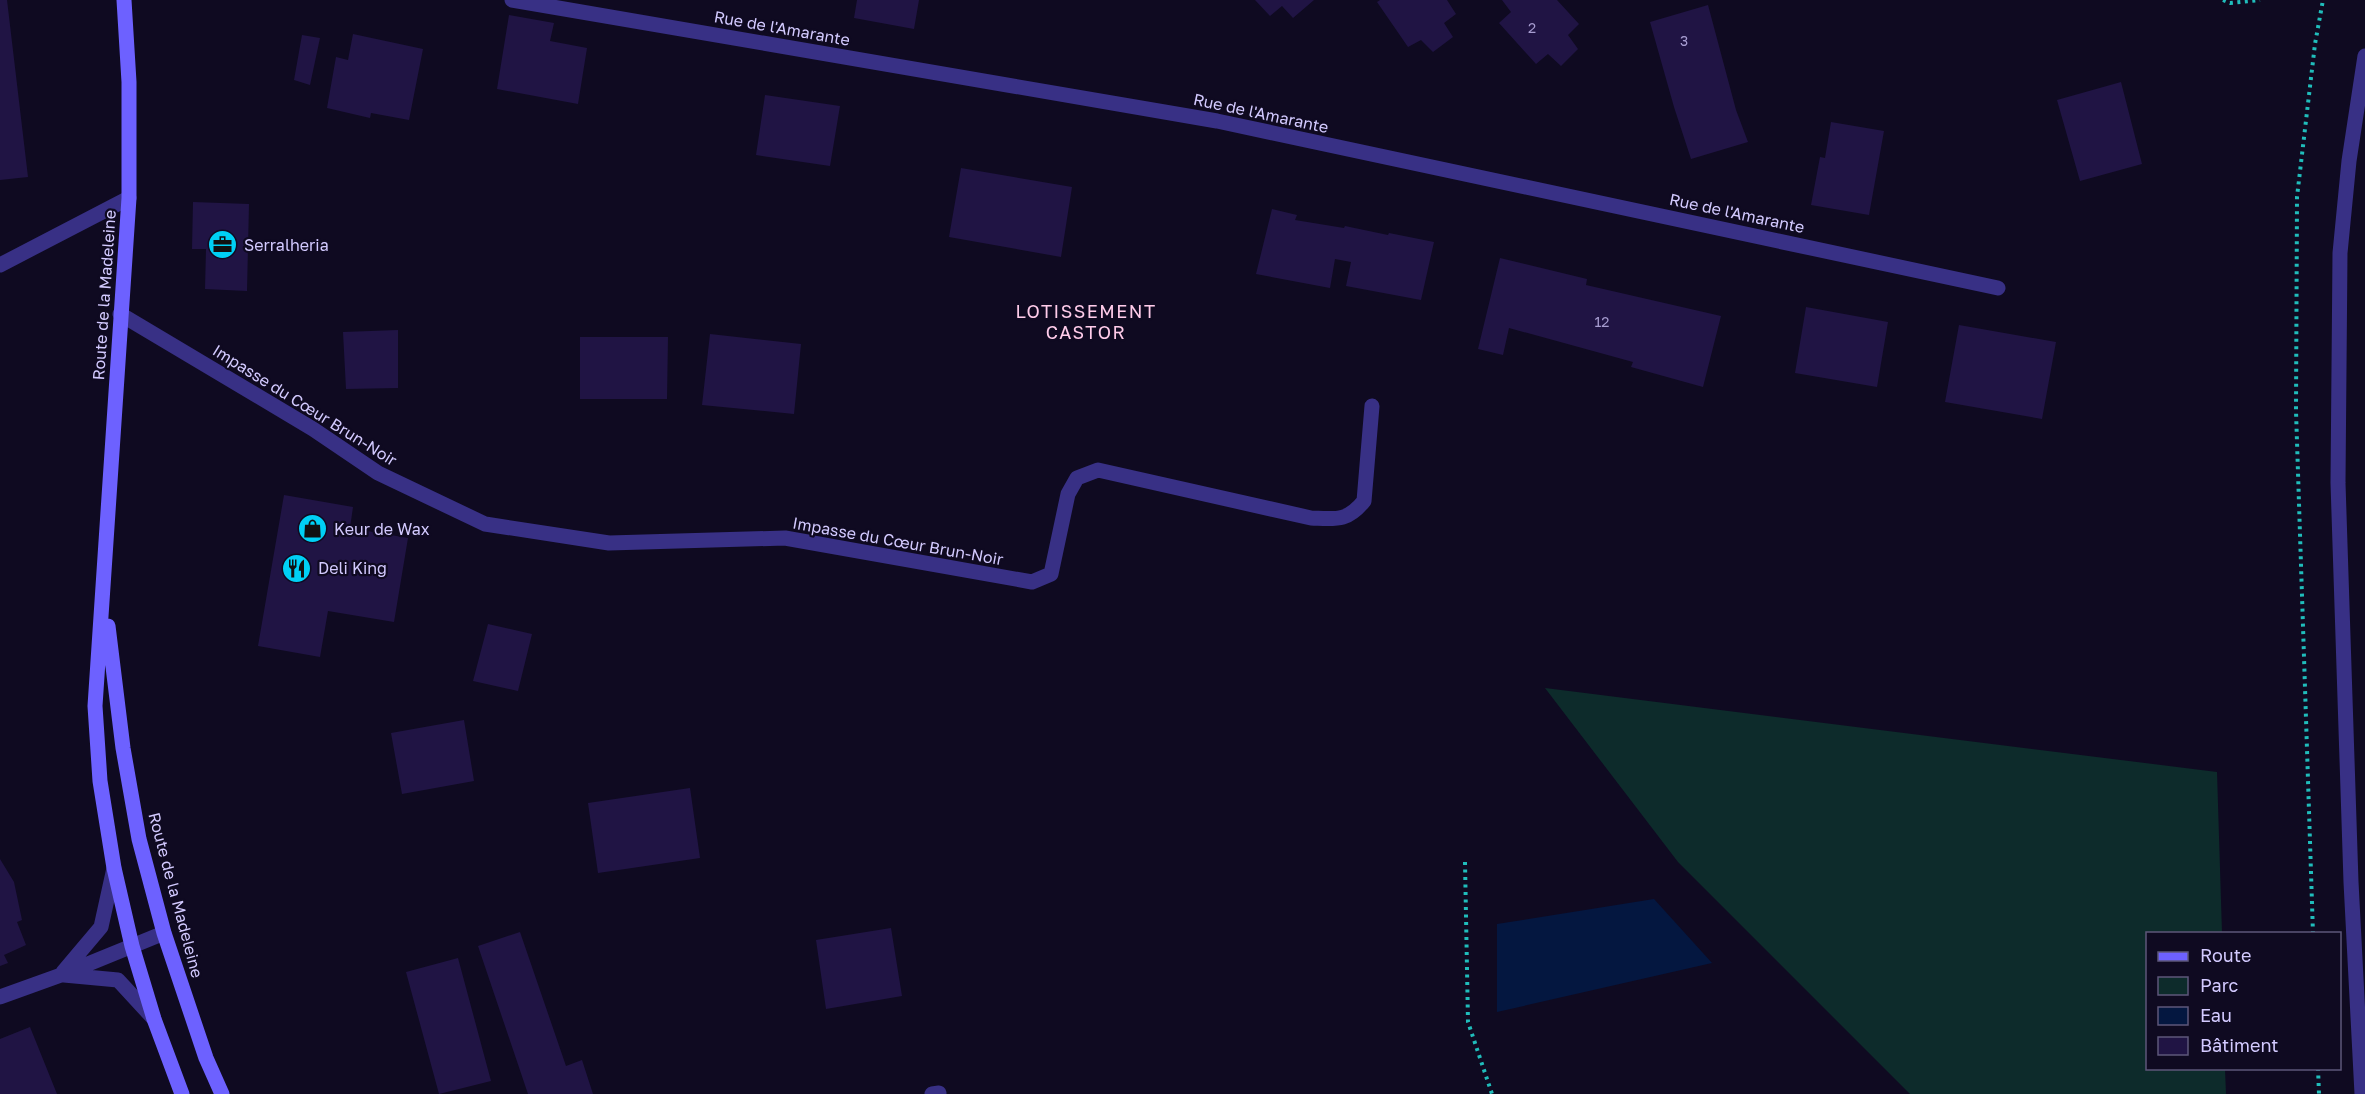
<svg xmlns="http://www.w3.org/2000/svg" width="2365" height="1094" font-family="'Golos Text',sans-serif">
<rect width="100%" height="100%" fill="#0f0a21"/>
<!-- green -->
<path fill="#0d2b2b" d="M1545,688L2217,772L2222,933L2148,934V1068L2225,1069L2226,1094H1910L1678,862Z"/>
<!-- water -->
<path fill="#041740" d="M1654,899L1712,963L1497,1012V924Z"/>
<!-- building -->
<path fill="#201444" d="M0,0H7L28,177L0,180Z
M857,0H919L914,29L854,18Z
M1255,0H1314L1293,18L1282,6L1270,16Z
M1380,0H1447L1456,14L1444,23L1453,37L1433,52L1421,40L1408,47L1377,2Z
M1502,0H1557L1579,24L1568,35L1578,49L1561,66L1548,54L1536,64L1499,23L1511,12Z
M1708,5L1736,110L1748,142L1691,159L1674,107L1650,22Z
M509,15L554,23L550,41L587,48L578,104L497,89Z
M353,34L423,49L409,120L371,113L370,118L327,108L336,57L348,60Z
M302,35L320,38L310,85L294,80Z
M2121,82L2142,164L2080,181L2057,100Z
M765,95L840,106L830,166L756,155Z
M1831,122L1884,131L1869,215L1811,205L1820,157L1825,158Z
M961,168L1072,187L1061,257L949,237Z
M193,202L249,204L247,291L205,289L206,249H192Z
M1272,209L1297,215L1295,220L1344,228L1345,226L1388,235L1389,233L1434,242L1421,300L1346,286L1351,262L1335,259L1330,288L1256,274Z
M1500,258L1587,279L1586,285L1721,316L1703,387L1631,367L1633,362L1509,328L1503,355L1478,349Z
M1806,307L1888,322L1877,387L1795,373Z
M1959,325L2056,342L2042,419L1945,402Z
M398,330V388L346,389L343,332Z
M710,334L801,344L794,414L702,405Z
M580,337H668L667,399H580Z
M284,495L353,507L350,528L408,538L394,622L328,611L320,657L258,646Z
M488,624L532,634L518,691L473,681Z
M464,720L474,781L402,794L391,733Z
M690,788L700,858L598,873L588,803Z
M0,859L14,882L22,920L17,922L26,945L4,955L8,963L0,966Z
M891,928L902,996L826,1009L816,940Z
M520,932L566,1066L582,1060L593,1094H528L478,946Z
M458,958L491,1081L439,1094L406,972Z
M30,1027L57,1094H0V1039Z"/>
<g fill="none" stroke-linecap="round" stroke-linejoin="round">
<!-- path -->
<path stroke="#20bdbb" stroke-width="4" stroke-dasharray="3 4.5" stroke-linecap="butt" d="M2223,0L2230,3L2260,0
M1465,862L1468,1022L1492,1094
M2313,934L2296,411L2297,197L2315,44L2323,0
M2318,1068L2319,1094"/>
<!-- lane -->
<path stroke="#383085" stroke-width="15" d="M63,972L101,927L114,868
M64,975L118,980L154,1019
M0,997L61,975L164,933
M2362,1094L2351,882L2338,483L2340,253L2349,161L2365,56"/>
<!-- street -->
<path stroke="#383085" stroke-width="15" d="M512,0L1217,121L1998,288
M0,265L129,198
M120,314L313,429L378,473L485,524L609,543L785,538L1032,582L1051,574L1068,494L1077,478L1098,470L1311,518C1336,519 1347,522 1364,501L1372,406
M932,1094L939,1093"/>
<!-- secondary -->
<path stroke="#6d61ff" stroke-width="15" d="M124,0L129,82V198L95,706L100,781L114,868L132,946L154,1019L182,1094
M108,626L123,748L139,839L164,933L206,1058L222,1094"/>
</g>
<!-- icons -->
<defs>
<symbol id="office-disc" viewBox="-11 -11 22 22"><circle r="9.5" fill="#00d0f5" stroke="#0f0a21"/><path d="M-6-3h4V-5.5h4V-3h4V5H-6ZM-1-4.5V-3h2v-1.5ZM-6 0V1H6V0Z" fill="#111"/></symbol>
<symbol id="shop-disc" viewBox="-11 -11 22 22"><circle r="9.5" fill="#00d0f5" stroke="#0f0a21"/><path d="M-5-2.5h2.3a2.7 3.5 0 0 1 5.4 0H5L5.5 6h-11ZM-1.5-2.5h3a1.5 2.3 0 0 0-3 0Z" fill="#111"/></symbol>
<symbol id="restaurant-disc" viewBox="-11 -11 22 22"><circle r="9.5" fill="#00d0f5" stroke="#0f0a21"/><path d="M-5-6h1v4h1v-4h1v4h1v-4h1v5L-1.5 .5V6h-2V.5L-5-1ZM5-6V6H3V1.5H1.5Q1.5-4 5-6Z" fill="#111"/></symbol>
</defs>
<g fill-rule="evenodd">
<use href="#office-disc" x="206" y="228" width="33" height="33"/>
<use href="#shop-disc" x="296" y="512" width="33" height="33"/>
<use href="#restaurant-disc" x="280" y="552" width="33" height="33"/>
</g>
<g text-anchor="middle" stroke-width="4.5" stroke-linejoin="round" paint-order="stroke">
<!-- number labels -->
<g font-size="14" fill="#a69cd0">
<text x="1532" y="33">2</text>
<text x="1684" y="46">3</text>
<text x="1602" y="327">12</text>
</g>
<!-- street labels -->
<g font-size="16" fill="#d3caff" stroke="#0f0a21">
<text transform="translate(782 28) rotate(10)" y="6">Rue de l'Amarante</text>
<text transform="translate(1261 113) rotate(12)" y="6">Rue de l'Amarante</text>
<text transform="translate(1737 213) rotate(12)" y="6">Rue de l'Amarante</text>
<text transform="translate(104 295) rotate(-86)" y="6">Route de la Madeleine</text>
<text transform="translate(305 405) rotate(32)" y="6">Impasse du Cœur Brun-Noir</text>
<text transform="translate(898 541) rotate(10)" y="6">Impasse du Cœur Brun-Noir</text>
<text transform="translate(176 895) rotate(75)" y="6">Route de la Madeleine</text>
</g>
<!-- poi labels -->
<g font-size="16" fill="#d3caff" stroke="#0f0a21" text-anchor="start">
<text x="244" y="251">Serralheria</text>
<text x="334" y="535">Keur de Wax</text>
<text x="318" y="574">Deli King</text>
</g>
<!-- neighbourhood labels -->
<g font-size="18" letter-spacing="1.5" fill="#ffccea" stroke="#0f0a21">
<text x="1086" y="318">LOTISSEMENT<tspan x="1086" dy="21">CASTOR</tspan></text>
</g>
</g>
<!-- legend -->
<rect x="2146" y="932" width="195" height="138" fill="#0f0a21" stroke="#5d577a" stroke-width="1.5"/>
<rect x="2158" y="952" width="30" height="9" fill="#6d61ff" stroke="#5d577a" stroke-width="1.5"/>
<text x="2200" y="962" font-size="18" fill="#d3caff">Route</text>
<rect x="2158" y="977" width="30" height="18" fill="#0d2b2b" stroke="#5d577a" stroke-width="1.5"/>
<text x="2200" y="992" font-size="18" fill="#d3caff">Parc</text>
<rect x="2158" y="1007" width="30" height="18" fill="#041740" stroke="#5d577a" stroke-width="1.5"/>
<text x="2200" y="1022" font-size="18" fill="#d3caff">Eau</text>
<rect x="2158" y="1037" width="30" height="18" fill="#201444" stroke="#5d577a" stroke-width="1.5"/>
<text x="2200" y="1052" font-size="18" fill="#d3caff">Bâtiment</text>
</svg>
